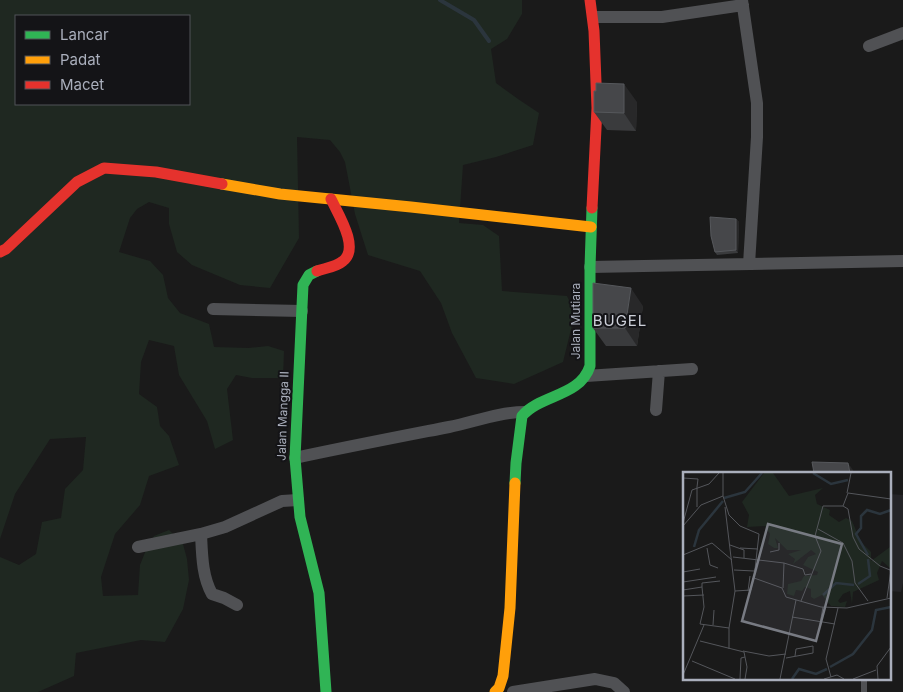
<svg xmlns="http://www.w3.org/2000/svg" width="903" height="692" font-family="Inter,sans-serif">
<rect width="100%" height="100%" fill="#1a1a1a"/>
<!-- built -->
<path fill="#242427" d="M889,494L903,495V583L901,592L889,591Z"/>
<!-- green -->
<path fill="#1f2821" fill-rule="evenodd" d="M0,0H522V14L507,39L491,49L496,83L518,99L539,113L533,145L496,157L463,165L459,223L483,225L499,236L502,291L567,296L575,313L563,362L514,384L476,378L452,333L441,303L420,271L368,255L355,214L345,162L340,152L330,140L297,137L299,238L270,288L240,285L192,265L177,252L169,224V208L149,202L137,209L130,218L119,252L150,261L163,275L168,298L180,313L209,324L214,347L248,348L268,346L284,351L283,378H252L236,375L227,389L233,440L215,449L207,421L179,375L174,346L149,340L141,362L139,394L157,407L160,426L169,436L179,465L149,476L140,505L115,534L101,577L103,596L138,595L140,565L146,550L154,536L169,530L183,544L187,559L189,580L183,609L165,642L141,640L76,653L74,676L38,692H0V557L19,565L36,554L42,522L61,518L65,489L83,470L86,437L50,439L15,494L0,539ZM16,16H189V104H16Z"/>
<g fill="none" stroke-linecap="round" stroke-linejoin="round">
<!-- stream -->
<path stroke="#2b353d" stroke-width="4" d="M440,0L474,20L489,41"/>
<!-- lane -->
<path stroke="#505154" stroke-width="6" d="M864,678V692"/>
<!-- street -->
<path stroke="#505154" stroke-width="12" d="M742,0L757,103V137L749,264
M593,17H662L743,5
M869,46L903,33
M590,267L903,261
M213,309L302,311
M586,376L692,369
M656,410L659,371
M295,458C346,447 398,437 449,427C474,422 499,412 525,412
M201,534L225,527L282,501L298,500
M138,547L201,534C202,554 202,576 212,594L224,598L237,605
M513,692L595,679L614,683L624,692"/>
<!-- fast -->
<path stroke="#30b455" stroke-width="11" d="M317,271L309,275L303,285L295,458L300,517L319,593L326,692
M515,483L516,463L522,416C541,394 580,397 590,366V267L592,208"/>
<!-- slow -->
<path stroke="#ff9f0a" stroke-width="11" d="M222,184L280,194L411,207L591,227
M495,692L499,688L503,676L510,608L515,483"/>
<!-- jam -->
<path stroke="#e5322d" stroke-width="11" d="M590,0L594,31L597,108L592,208
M0,252L6,249L77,182L104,168L156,172L222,184
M317,271C326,268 336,267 343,261C360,248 338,214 331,199"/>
</g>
<!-- wall -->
<path fill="#3a3b3d" d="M637,102L636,131L607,130L594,112Z
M736,219L739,222L738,253L717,255L715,252Z
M643,306L637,346H606L593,328Z"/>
<!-- shaded-wall -->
<path fill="#282829" d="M624,84L637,102L636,131L624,113Z
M736,219L739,222L738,253L736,250Z
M631,288L643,306L637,346L625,328Z
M848,463L855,473H850Z"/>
<!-- building -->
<path fill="#46474a" stroke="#56585c" d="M596,83L624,84V113L594,112V91H596Z
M710,217L736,219V250L715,252L711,236Z
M593,283L631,288L625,328H593Z
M812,462L848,463L850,473H814Z"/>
<g text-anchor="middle" stroke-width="4" stroke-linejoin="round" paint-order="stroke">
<!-- street labels -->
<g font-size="12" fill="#aaafbc" stroke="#141417">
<text transform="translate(576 321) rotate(-90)" y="4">Jalan Mutiara</text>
<text transform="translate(283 416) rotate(-88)" y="4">Jalan Mangga II</text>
</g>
<!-- quarter labels -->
<g font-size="15" letter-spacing="1" fill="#cccfd8" stroke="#141417">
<text x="620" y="326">BUGEL</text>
</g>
</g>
<!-- overview -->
<g transform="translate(683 472)">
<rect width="208" height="208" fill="#1a1a1a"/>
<path d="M81,1H90L106,24L140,16L132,23L134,32L147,38L146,43L156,50L163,46L169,49L178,70L188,80V89L207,75V96L199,89L194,101L196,108L170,120L169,132L167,119L160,122L155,129L157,131L164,129L162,135L148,134L139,123L131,127L128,125V117L122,115L119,119L113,118L111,124L104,122L105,112L118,109L121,104L134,103L135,100L120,93L125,85L133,82L128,78L110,92L112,87L105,82L118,78H104L92,66L95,76H91L85,72L87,62L82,54L64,55L66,43L59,30Z" fill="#1f2821"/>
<path fill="none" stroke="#2b353d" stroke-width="2.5" d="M130,1L148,12L165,8M41,26L62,20L79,1M11,75L16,58L40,29M185,83L173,62L178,56V44L184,38L197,42L208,38M175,112L187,104L185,87M140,123L153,111L171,113M147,195L170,182L189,158L193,138L208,135M109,207L116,197L133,202L144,197"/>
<path fill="none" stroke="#54565b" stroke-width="1" d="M40,1V24L46,43L57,54L76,62L71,106L99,116L103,125L138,135L164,136L208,126M0,6L15,7L14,15M14,15V35M164,21L168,1M160,34L165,37L170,65L176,77L197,94L207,98M0,51L9,18L26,12L36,1M0,54L18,33L40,24M135,57L160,71L169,89L172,111L185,129M47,73L61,78V86M24,76L27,93L35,96M57,76L75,77M87,80L96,78V71M0,83L29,71L49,88M50,85L101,91L120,97L122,103L128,102M51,98L71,99M0,100L17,97M0,110L33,105M19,115L21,135L17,152L46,156L52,119L42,35M100,116L101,91M0,118L19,115V111L37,109M52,119L68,118L70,106M65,119L67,104M0,124L21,123M204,126L208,98M118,129L138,79L132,64L140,34H160L165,21L208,27M109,145L152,152M137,152L140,135M30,153L31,138M17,169L61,180L64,195L62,207M46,177V156M60,179L86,184L103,182M103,186L130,181V174L113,177L112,184M9,189L52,207M0,203L21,153M148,205L143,187L155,136M57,207L58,186L62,185M97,207L113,128M141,207L154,203L161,207M170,207L193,198M195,207L194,194L208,175"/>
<path fill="#787b83" fill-opacity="0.15" stroke="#787b83" stroke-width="2.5" d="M85,52L159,72L133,169L59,149Z"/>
<rect width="208" height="208" fill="none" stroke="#aaafbc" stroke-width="2.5"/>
</g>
<!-- legend -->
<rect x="15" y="15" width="175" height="90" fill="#141417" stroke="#505259"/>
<rect x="25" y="31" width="25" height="8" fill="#30b455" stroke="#505259"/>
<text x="60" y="40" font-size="15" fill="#aaafbc">Lancar</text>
<rect x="25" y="56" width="25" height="8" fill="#ff9f0a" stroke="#505259"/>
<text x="60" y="65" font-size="15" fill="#aaafbc">Padat</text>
<rect x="25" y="81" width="25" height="8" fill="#e5322d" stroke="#505259"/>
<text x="60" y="90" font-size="15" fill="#aaafbc">Macet</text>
</svg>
